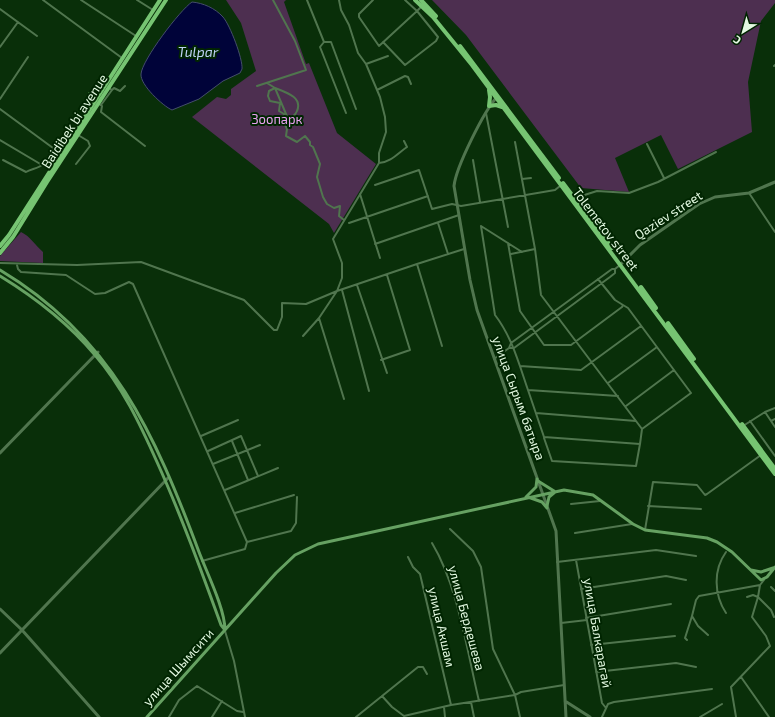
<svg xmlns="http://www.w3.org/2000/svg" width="775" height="717" font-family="'Exo 2',sans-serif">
<rect width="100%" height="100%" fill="#092f09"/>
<!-- green -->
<path fill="#4d2f50" d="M226,0H286L284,2L306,64L309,63L337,133L376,164L334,233L329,224L192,117L217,97L226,99L231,95V89L256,71L241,23Z
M432,0H775V3L761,21L748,82L752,132L678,169L661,135L615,158L629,192L581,188L466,35Z
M21,232C31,237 34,244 43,252V263L0,261V256Z"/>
<!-- water -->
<path fill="#000339" stroke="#444d6b" d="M192,2C203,3 215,8 223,17C230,25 243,59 242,69L240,73L223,81L199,99L172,110C163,106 140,85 141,74C142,60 180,10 192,2Z"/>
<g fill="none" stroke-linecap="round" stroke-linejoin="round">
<!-- minor -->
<path stroke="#50754e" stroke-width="2" d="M43,0L122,58
M81,0L136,36
M137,0L153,10
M307,0L324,42
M373,0L359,14V17L379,46L417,11L405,0
M0,9L37,36
M324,42H331L356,109
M324,42L320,47L346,113
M383,42L405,65L436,41L438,37L417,11L421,7
M0,47L18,22
M366,64L388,56
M774,66L775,65
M267,83L275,88L289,121L283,120L284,114L279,111L280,103L270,101L268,96L269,91L275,88C285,92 303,97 297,111C295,116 292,117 287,118
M257,86L306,70L295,41L273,0
M109,88L112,90L114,88L120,91L125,86
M377,90L405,76L408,77L411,84
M0,99L28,57
M99,104L102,106L101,112L145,146
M101,105L112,90
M0,109L53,148
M486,113L508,227
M283,120L287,129L286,136L297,142L305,136L310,142V145L313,147L320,164L317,177L323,197L327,204L334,208L340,206L339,216L344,220
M0,140L42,165
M515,142L535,249L541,295L642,429L691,393L628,308L623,305
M647,144L664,178
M3,160L26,172C31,169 40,168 43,164C53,152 56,139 72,134
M473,160L480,202
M379,163C391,162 398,153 407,147L404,141
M76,164L90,146L88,141L78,135
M522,179L531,178
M375,185L419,170L432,209L452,204L461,206L555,190L560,186
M749,193L775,232
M360,194L380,258
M575,198L597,191L629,193L658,182L716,152
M349,223L428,196
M438,223L448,254
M481,226L495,315C512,337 519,364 528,390L618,396
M481,226L522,252
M508,243L520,311L544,345H571L622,307L623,305L615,300L598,279
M375,244L459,215
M511,254L535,249
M0,263L77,265L141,262L244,300L274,330H277L282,317V303L306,304L337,291L342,278V263L333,239L379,163V153L386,132L385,117L380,97L366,64L358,53L349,25L341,10L339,0
M417,264L442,346
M17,265L18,269L21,272L66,275L95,294L105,293L129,282L133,284L247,542L245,549L202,561
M357,285L387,373
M342,290L369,391
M303,336L319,318
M509,348H514L610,277L615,273V269
M494,359L509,348L511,343L612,269H615L620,265
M381,360L410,350L387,275
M520,366L581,370L641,326
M608,383L657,347
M528,390L544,437L640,444L642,429
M344,399L319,318L337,291L417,264L464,249
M626,406L674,370
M765,412L775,408
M536,413L636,421
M750,421L775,456
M771,421L775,427
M743,426L765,412L771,421L775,419
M201,436L238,420
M544,438L552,461L636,466L640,444
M232,441L248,480
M208,451L241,436L258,476
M213,464L260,445
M225,490L278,468
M571,504L600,501
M648,506L701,509
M235,513L294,495
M450,529L473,551L481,567L493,649L515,695L520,717
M645,530L653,482L697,485L705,495L707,494L761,455
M575,533L632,524
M247,542L291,531L296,523L297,497
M432,543C458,586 467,651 479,701
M726,552C713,570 714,595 726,613
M408,557L413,567L420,574L451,705
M576,560L602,703L606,708
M557,562L656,550L696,556
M771,587L775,591
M581,589L666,576L686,580
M747,597L753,595L758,597L760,585L764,580
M586,618L671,604
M561,623L587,620
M225,631L234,661L245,717
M708,635L698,626L692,616L696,600L699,596L760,585
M687,640L685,638L692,616
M591,645L675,636
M596,672L676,663L696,667
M741,677L769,717
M382,696L392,707L404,716L451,705L515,695L521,692L564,685
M471,702L474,717
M444,707L445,717
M169,717L179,700L197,686L237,711L243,712
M212,717L222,701
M356,717L418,667H423L427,674
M602,717L608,704L614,702L712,689
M700,717L722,704
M736,717L731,687L770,646L766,636L752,617L758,597L771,610L774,617"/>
<!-- tertiary -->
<path stroke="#50754e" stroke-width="3" d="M497,97C484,111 456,167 454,186L470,280L477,310L556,531L566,717
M621,264L640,245L699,204L715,197L749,193L775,182
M0,453L98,352
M0,609L22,630L99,717
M0,653L168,478
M565,701L590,717"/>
<!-- secondary -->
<path stroke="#66a162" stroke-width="3" d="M0,270C112,337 155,434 199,552C207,573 225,609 225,630
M0,276C36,298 68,323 95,355C122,386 140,424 157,462C181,515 201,570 221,625L225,630
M538,481L554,491
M526,497L536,487L537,479
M528,497L542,502L547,508
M547,506L549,497L555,492
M751,570L761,572L773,568
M147,717L276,573L295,555L318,544L564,490L593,495L633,524L645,530L707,538L717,542L732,552L761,580L767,577L775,567"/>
<!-- primary -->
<path stroke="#76c472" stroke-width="4" d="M415,0L433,17L472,65L775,474
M421,0L436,16
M460,46L559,178
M489,90L490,97L489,106L496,105L502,107
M93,103L90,94L101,91
M563,183L612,248
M0,246L9,235L160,0
M0,253L13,237L47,182L166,0
M641,287L656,308
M668,323L694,359
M742,424L775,469"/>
</g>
<g text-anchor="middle" stroke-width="4" stroke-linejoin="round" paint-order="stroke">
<!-- park labels -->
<g font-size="13" fill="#e9a1f1" stroke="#002501">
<text x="277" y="124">Зоопарк</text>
</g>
<!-- street labels -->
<g font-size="13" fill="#e3f9e1" stroke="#002501">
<text transform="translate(74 121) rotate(-57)" y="5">Baidibek bi avenue</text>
<text transform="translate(668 215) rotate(-33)" y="5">Qaziev street</text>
<text transform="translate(606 229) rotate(53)" y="5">Tolemetov street</text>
<text transform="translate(519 398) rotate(70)" y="5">улица Сырым батыра</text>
<text transform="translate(467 618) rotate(75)" y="5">улица Бердешева</text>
<text transform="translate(442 627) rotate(77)" y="5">улица Акшам</text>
<text transform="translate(598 633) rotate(80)" y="5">улица Балкарагай</text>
<text transform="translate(178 667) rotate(-48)" y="5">улица Шымсити</text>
</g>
<!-- water labels -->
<g font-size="14" font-style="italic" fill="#bed1f4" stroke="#002501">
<text x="198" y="57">Tulpar</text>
</g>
</g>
<!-- north arrow -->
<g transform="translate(743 32) rotate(217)" stroke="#002501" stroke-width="3" paint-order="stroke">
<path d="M0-3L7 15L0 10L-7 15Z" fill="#e3f9e1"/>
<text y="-6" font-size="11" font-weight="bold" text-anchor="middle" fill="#e3f9e1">С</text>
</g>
</svg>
